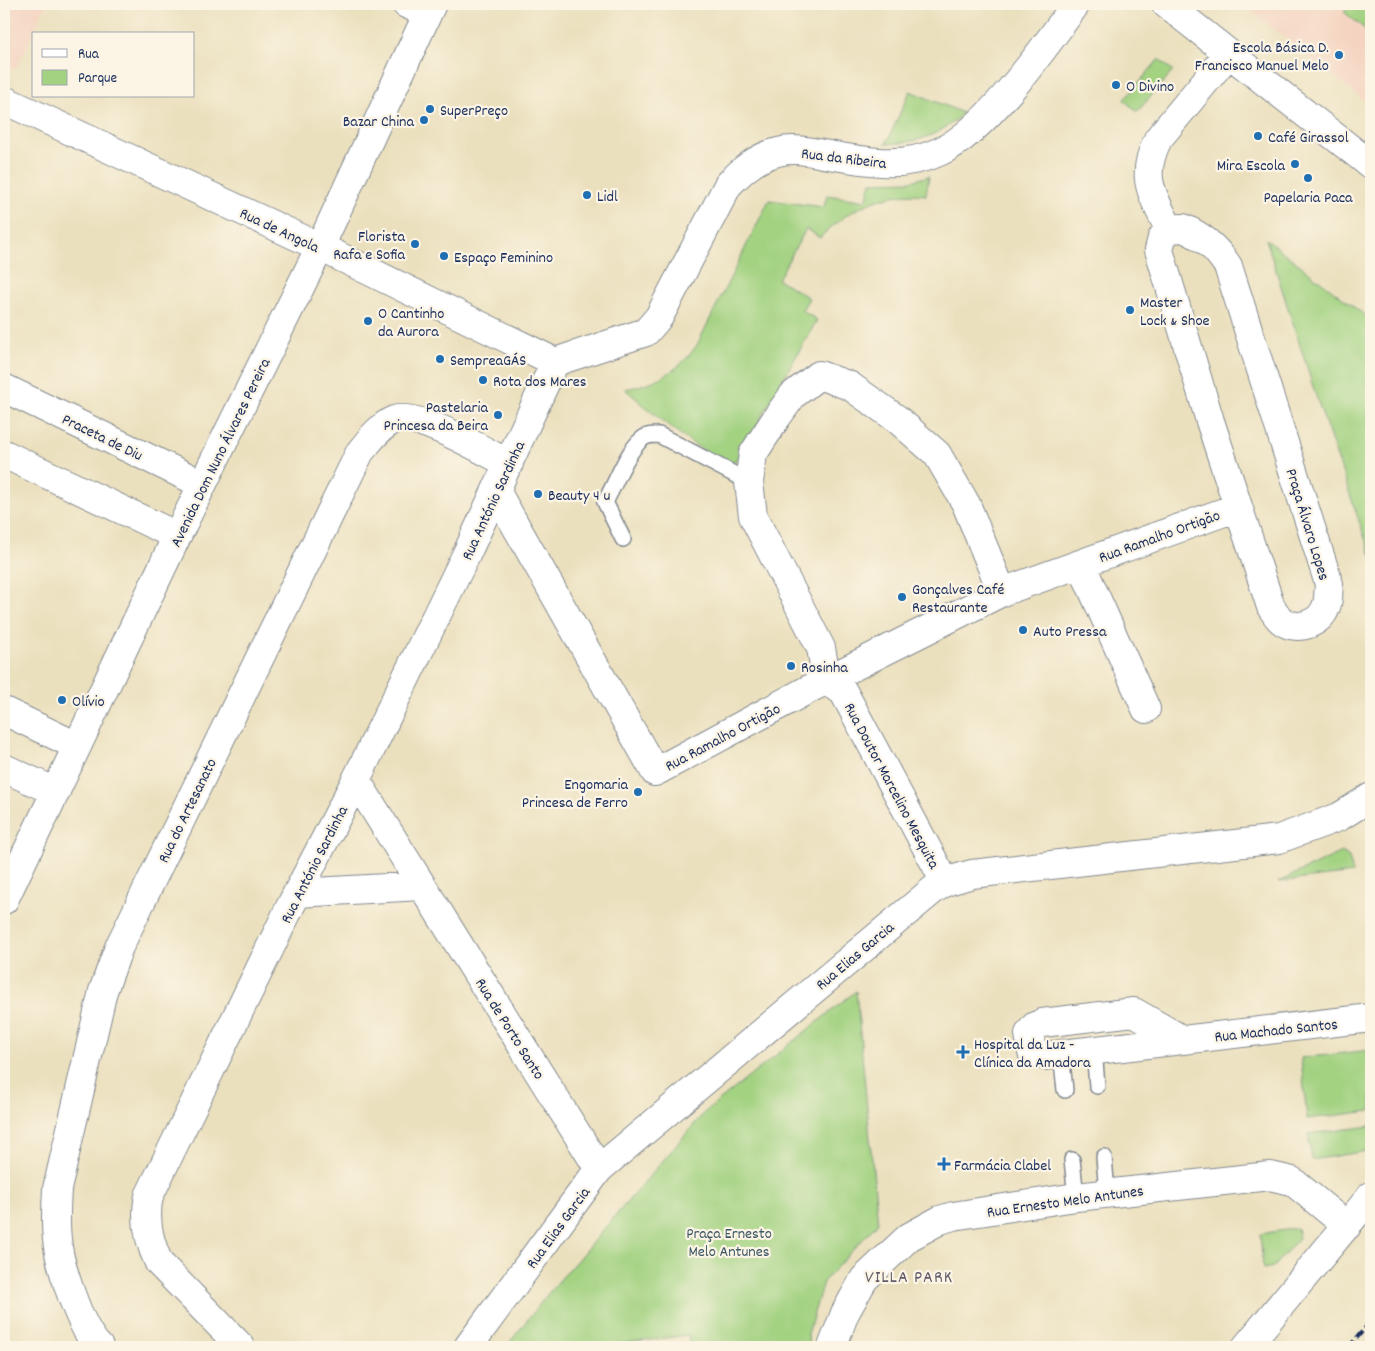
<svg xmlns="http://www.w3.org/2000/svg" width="1375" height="1351" font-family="Dekko,sans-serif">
<rect width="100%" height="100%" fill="#fcf5e5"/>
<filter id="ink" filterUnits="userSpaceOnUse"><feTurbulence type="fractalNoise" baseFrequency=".02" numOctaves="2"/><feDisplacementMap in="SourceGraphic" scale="10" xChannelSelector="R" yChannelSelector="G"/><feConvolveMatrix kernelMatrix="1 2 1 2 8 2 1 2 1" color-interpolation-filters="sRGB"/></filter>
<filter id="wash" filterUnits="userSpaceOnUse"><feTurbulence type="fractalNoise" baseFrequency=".0096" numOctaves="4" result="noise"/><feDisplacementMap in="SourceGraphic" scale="20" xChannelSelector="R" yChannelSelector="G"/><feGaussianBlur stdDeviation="1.12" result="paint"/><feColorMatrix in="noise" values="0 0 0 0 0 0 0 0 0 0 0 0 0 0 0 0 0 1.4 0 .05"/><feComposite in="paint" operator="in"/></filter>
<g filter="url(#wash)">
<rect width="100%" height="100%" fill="#ebe0be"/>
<!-- built -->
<path fill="#f4d3c0" d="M4,4H46L16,70L4,65Z
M1242,4H1371V106Z"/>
<!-- green -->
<path fill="#a3d281" stroke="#5f8070" d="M1350,4H1371V34L1344,12Z
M1159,59L1173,71L1137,112L1124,100Z
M910,91L963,113C941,135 917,143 886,144Z
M929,176L926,195C886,190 847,209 820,238L806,229L778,279L809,298L802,310L817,320L737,460C716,471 643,404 625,389C657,383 679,371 697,345L769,200L824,207L827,195L866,201L871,182L911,181Z
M1266,239L1371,320V556L1315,393Z
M1342,852L1349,857L1353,873L1278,882Z
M856,991L878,1223L823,1282L808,1334L809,1347H690L688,1335L594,1347H506L547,1295L704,1113Z
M1371,1050V1111L1307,1119L1301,1058Z
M1371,1126V1147L1367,1151L1312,1160L1308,1134Z
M1297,1228L1299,1238L1273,1267L1263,1269L1260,1234Z"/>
</g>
<g filter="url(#ink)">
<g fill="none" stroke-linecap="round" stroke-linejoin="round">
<defs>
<path id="service" d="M623,539L605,502C615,485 626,453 641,440C646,435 652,435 659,435L749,482
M1094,1049L1097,1086
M1061,1053L1065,1090
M1104,1157L1107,1193
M1072,1160L1076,1197"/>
<path id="minor" d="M406,4L427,13
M1166,4L1371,165
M4,100L320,247L555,362
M1183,228C1203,236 1216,248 1228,266L1329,584C1328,591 1329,600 1326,607C1320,625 1295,632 1281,620C1277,617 1274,611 1271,607L1210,421L1159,250L1162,238L1169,229Z
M1169,229C1152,193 1139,178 1158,139L1228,54
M555,362L646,332L659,317L728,185C742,170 757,157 778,152C793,148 808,151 823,154C865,161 901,170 941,151C987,130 1046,45 1076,4
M4,388L202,484
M4,454L177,536
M496,491L655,772L813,687L1002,592L1238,507
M1081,564L1146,709
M4,711L77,746
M4,768L56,792
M356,780L599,1169
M945,882L843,691L827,682L821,648L753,516L749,482L753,454L777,417L793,395L819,375L850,386L897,419L937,454L966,504L1002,592
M297,893L422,886
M1181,1039L1134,1012L1042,1023L1035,1026L1029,1034L1032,1052L1045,1056L1371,1018
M99,1347C81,1330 59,1265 57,1239C55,1222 56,1206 57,1189L103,991L119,947L360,452C369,441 380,426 394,420C417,411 486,452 509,464
M241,1347L159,1263C149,1242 144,1219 149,1196L290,907L356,780L467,553L555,362
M832,1347L845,1313L864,1279L909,1237L940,1220L953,1216L1076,1197L1270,1176L1292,1181L1347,1226
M1246,1347L1371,1196"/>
<path id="tertiary" d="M4,900L177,536L320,247L432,4
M468,1347L599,1169L933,890L945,882L972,874L1279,839L1339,817L1371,797"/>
</defs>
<!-- service casing -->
<use href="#service" stroke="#83888e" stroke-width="18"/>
<!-- minor casing -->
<use href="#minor" stroke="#83888e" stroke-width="30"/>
<!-- tertiary casing -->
<use href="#tertiary" stroke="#83888e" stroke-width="30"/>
<!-- service -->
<use href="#service" stroke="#fff" stroke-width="15"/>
<!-- minor -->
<use href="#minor" stroke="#fff" stroke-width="28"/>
<!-- tertiary -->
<use href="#tertiary" stroke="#fff" stroke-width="28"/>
<!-- rail -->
<path stroke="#1b2f5e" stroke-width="4" stroke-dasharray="8 4" stroke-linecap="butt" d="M1349,1347L1371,1321"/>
</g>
</g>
<!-- markers -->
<g fill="#1f6fb2" stroke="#fcf5e5" stroke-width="2">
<circle cx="1339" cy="55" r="5"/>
<circle cx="1116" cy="85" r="5"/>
<circle cx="430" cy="109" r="5"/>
<circle cx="424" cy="120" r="5"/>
<circle cx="1258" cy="136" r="5"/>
<circle cx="1295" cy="164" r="5"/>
<circle cx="1308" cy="178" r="5"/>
<circle cx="587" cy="195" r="5"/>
<circle cx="415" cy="244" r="5"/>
<circle cx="444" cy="256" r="5"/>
<circle cx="1130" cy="310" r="5"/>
<circle cx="368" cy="321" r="5"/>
<circle cx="440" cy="359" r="5"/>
<circle cx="483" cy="380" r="5"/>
<circle cx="498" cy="415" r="5"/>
<circle cx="538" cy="494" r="5"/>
<circle cx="902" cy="597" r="5"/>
<circle cx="1023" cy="630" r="5"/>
<circle cx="791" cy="666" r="5"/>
<circle cx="62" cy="700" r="5"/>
<circle cx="638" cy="792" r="5"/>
<path d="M960.5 1044.5h5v5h5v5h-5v5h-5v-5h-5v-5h5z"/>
<path d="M941.5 1156.5h5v5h5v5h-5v5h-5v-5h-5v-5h5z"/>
</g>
<g text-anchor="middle" stroke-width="4.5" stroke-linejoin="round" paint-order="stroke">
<!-- poi labels -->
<g font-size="16" fill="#1b2f5e" stroke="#fcf5e5" text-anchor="start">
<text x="1329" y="52" text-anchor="end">Escola Básica D.<tspan x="1329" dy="18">Francisco Manuel Melo</tspan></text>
<text x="1126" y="91">O Divino</text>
<text x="440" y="115">SuperPreço</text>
<text x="414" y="126" text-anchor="end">Bazar China</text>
<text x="1268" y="142">Café Girassol</text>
<text x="1285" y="170" text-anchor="end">Mira Escola</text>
<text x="597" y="201">Lidl</text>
<text x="1308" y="202" text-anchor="middle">Papelaria Paca</text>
<text x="405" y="241" text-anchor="end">Florista<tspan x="405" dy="18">Rafa e Sofia</tspan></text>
<text x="454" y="262">Espaço Feminino</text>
<text x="1140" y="307">Master<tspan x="1140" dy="18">Lock &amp; Shoe</tspan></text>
<text x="378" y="318">O Cantinho<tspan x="378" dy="18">da Aurora</tspan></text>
<text x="450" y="365">SempreaGÁS</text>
<text x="493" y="386">Rota dos Mares</text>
<text x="488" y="412" text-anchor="end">Pastelaria<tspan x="488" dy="18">Princesa da Beira</tspan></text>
<text x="548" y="500">Beauty 4 u</text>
<text x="912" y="594">Gonçalves Café<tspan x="912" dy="18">Restaurante</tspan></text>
<text x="1033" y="636">Auto Pressa</text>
<text x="801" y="672">Rosinha</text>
<text x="72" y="706">Olívio</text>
<text x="628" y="789" text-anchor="end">Engomaria<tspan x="628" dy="18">Princesa de Ferro</tspan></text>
<text x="974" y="1049">Hospital da Luz -<tspan x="974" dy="18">Clínica da Amadora</tspan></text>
<text x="954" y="1170">Farmácia Clabel</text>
</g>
<!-- street labels -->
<g font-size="16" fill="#1b2f5e" stroke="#fcf5e5">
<text transform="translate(844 157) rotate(7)" y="6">Rua da Ribeira</text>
<text transform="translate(280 229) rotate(25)" y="6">Rua de Angola</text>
<text transform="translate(103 436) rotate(26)" y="6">Praceta de Diu</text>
<text transform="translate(219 452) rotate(-64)" y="6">Avenida Dom Nuno Álvares Pereira</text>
<text transform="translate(492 500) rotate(-65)" y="6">Rua António Sardinha</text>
<text transform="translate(1309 524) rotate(73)" y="6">Praça Álvaro Lopes</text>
<text transform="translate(1159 535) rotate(-20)" y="6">Rua Ramalho Ortigão</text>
<text transform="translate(722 736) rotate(-28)" y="6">Rua Ramalho Ortigão</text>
<text transform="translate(893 785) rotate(62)" y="6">Rua Doutor Marcelino Mesquita</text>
<text transform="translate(186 810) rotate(-64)" y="6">Rua do Artesanato</text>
<text transform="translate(313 864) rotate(-63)" y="6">Rua António Sardinha</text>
<text transform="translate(854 955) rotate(-40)" y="6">Rua Elias Garcia</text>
<text transform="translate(511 1028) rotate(58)" y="6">Rua de Porto Santo</text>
<text transform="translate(1276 1029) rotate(-6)" y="6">Rua Machado Santos</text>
<text transform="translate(1065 1200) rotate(-8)" y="6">Rua Ernesto Melo Antunes</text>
<text transform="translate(557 1227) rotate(-54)" y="6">Rua Elias Garcia</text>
</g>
<!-- park labels -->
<g font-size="16" fill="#3d5867" stroke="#fcf5e5">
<text x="729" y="1238">Praça Ernesto<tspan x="729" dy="18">Melo Antunes</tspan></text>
</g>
<!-- neighbourhood labels -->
<g font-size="18" letter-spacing="1" fill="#625c6a" stroke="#fcf5e5">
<text x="909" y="1282">VILLA PARK</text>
</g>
</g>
<!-- margin -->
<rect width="1375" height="1351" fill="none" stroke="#fcf5e5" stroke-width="20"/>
<!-- legend -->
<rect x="32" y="32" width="162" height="65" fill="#fcf5e5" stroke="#a2a6af"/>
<rect x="42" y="49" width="25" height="8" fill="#ffffff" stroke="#a2a6af"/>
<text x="78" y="58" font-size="15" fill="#1b2f5e">Rua</text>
<rect x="42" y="70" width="25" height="15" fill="#a3d281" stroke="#a2a6af"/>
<text x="78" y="82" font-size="15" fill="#1b2f5e">Parque</text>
</svg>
